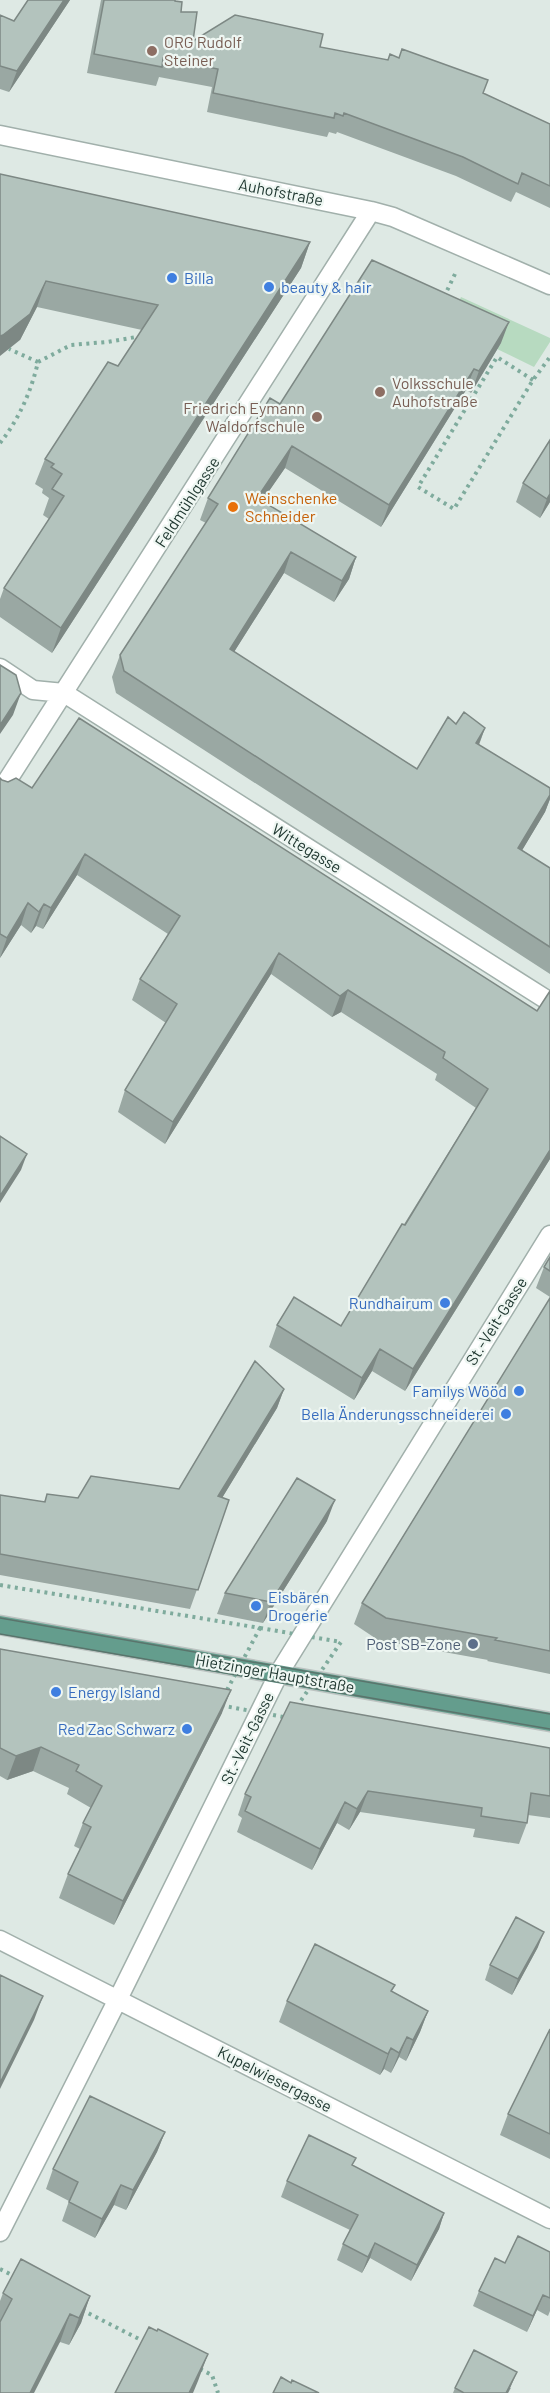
<svg xmlns="http://www.w3.org/2000/svg" width="550" height="2393" font-family="Barlow,sans-serif">
<rect width="100%" height="100%" fill="#dee9e4"/>
<!-- green -->
<path fill="#b7dac0" d="M461,297L550,338V342L534,367L497,349L501,343L450,320Z"/>
<g fill="none" stroke-linecap="round" stroke-linejoin="round">
<defs>
<path id="minor" d="M0,135L371,211L393,217L550,285
M0,668L33,690L64,693L550,1002
M0,792L371,211
M0,1940L550,2219
M0,2232L118,1999L279,1673L550,1235"/>
<path id="major" d="M0,1625L550,1722"/>
</defs>
<!-- minor casing -->
<use href="#minor" stroke="#a1b0ab" stroke-width="21"/>
<!-- major casing -->
<use href="#major" stroke="#bcc3c1" stroke-width="21"/>
<!-- path -->
<path stroke="#7fab9d" stroke-width="4" stroke-dasharray="3 4.5" stroke-linecap="butt" d="M444,297L455,274
M38,362L71,345L107,342L142,336
M533,380L497,357L418,487L454,509L533,380L550,357
M0,443C19,419 31,392 38,362L9,349
M0,1585L260,1628
M260,1628L341,1642L289,1718L219,1705Z
M0,2269L16,2277
M82,2310L145,2342
M200,2369L212,2375L218,2393"/>
<!-- minor -->
<use href="#minor" stroke="#fff" stroke-width="18"/>
<!-- major -->
<use href="#major" stroke="#649d8d" stroke-width="18"/>
<!-- tram -->
<path stroke="#5a746c" stroke-width="1.5" d="M0,1618L550,1714
M0,1634L550,1729"/>
</g>
<!-- wall -->
<path fill="#9aa8a3" d="M28,0H70L9,92L0,89V15L14,21Z
M101,0H175L193,41L320,47L483,93L550,124V208L516,192L511,202L456,176L337,132L336,134L329,132L327,137L207,112L212,87L159,77L156,86L87,73Z
M0,174L310,242L301,268L52,653L0,617V599L4,588L49,519L43,515L49,498L42,493L43,489L35,484L45,459L118,366L142,330L37,307L20,340Z
M501,343L471,393L466,390L381,527L285,468L262,501L356,557L349,579L334,602L284,573L234,652L417,769L456,724L485,728L479,745L550,788V799L545,812L522,850L550,868V974L116,693L112,677L120,655L206,523L200,520L208,498L280,404Z
M550,440V502L540,518L516,502L523,483Z
M0,778L2,780L32,788L537,1011L550,991V1159L405,1391L372,1371L354,1400L269,1347L277,1325L341,1326L476,1108L435,1080L437,1074L341,1012L332,1017L271,974L165,1144L118,1112L125,1090L166,1023L132,1000L140,979L168,934L77,875L43,929L36,926L31,933L21,925L0,958Z
M550,1257V1297L536,1288L544,1267Z
M550,1298V1674L487,1661L488,1660L378,1640L354,1624L362,1603Z
M284,1389L277,1408L222,1498L229,1500L190,1609L0,1575V1495L44,1502L47,1494L78,1498L179,1489Z
M327,1521L263,1623L217,1614L225,1593Z
M0,1649L222,1713L114,1925L59,1898L68,1874L80,1849L74,1846L83,1823L91,1808L67,1794L69,1788L33,1771L7,1780L0,1776Z
M550,1748V1818L528,1815L527,1823L519,1844L473,1837L475,1829L360,1812L349,1830L337,1823L312,1870L237,1832L242,1818L238,1815L245,1794Z
M538,1947L512,1995L485,1980L490,1965Z
M395,1985L392,1991L428,2011L420,2032L406,2061L399,2057L391,2073L384,2069L380,2075L279,2022L287,2001Z
M550,2029V2159L500,2135L508,2114Z
M165,2132L157,2152L126,2210L114,2205L95,2238L62,2221L69,2201L46,2189L53,2169Z
M353,2166L444,2213L439,2229L411,2281L370,2258L362,2273L337,2260L343,2244L350,2230L281,2197L287,2181Z
M550,2252V2311L548,2316L537,2310L527,2332L473,2306L479,2291L505,2263Z
M3,2293L90,2296L81,2323L69,2345L60,2342L0,2393V2301Z
M455,2388H511L508,2393H453Z"/>
<!-- shaded-wall -->
<path fill="#7d8884" d="M64,0H70L9,92L17,71Z
M310,242L301,268L52,653L61,628Z
M46,281L37,307L20,340L0,356V336Z
M509,322L501,343L471,393L479,371Z
M474,369L466,390L381,527L389,505Z
M292,446L285,468L249,520L257,498Z
M550,494V502L540,518L547,499Z
M291,552L284,573L222,671L230,649Z
M356,557L349,579L334,602L342,581Z
M21,693L13,715L0,734V725Z
M485,728L477,749L476,743Z
M550,795V799L545,812L511,869L518,848Z
M85,854L77,875L43,929L51,908Z
M28,903L21,925L0,958L7,938Z
M44,904L36,926L31,933L39,912Z
M279,953L271,974L165,1144L173,1122Z
M348,990L341,1012L332,1017L340,996Z
M550,1150V1159L405,1391L413,1369Z
M27,1154L21,1170L0,1203V1196Z
M380,1349L372,1371L354,1400L362,1378Z
M284,1389L277,1408L211,1516L218,1496Z
M335,1500L327,1521L263,1623L271,1602Z
M231,1690L222,1713L114,1925L123,1901Z
M41,1747L33,1771L7,1780L16,1756Z
M368,1791L360,1812L349,1830L357,1809Z
M345,1802L337,1823L312,1870L320,1849Z
M544,1932L538,1947L512,1995L518,1979Z
M43,1996L34,2020L0,2089V2083Z
M428,2011L420,2032L406,2061L413,2040Z
M407,2037L399,2057L391,2073L399,2053Z
M391,2048L384,2069L380,2075L388,2054Z
M165,2132L157,2152L126,2210L133,2190Z
M121,2185L114,2205L95,2238L102,2219Z
M444,2213L439,2229L411,2281L417,2265Z
M375,2243L370,2258L362,2273L368,2257Z
M543,2295L537,2310L527,2332L533,2316Z
M90,2296L81,2323L69,2345L79,2318Z
M70,2314L60,2342L34,2393H30Z
M208,2354L198,2381L193,2393H189Z
M517,2372L508,2393H506Z"/>
<!-- building -->
<path fill="#b3c3bd" stroke="#7d8884" stroke-width="1.5" d="M28,0H64L17,71L0,66V15L14,21Z
M104,0H175V1L182,2L181,12H197L193,41L235,15L323,34L320,47L388,60L390,54L399,58L402,49L488,80L483,93L550,124V186L522,173L518,184L463,157L344,113L343,116L335,113L334,118L213,93L218,69L163,58L162,67L94,54Z
M0,174L310,242L61,628L4,588L64,496L52,489L62,474L51,467L54,464L45,459L108,362L118,366L158,305L46,281L30,314L3,335L0,336Z
M372,260L509,322L479,371L474,369L389,505L292,446L257,498L356,557L342,581L291,552L230,649L417,769L448,717L456,724L464,712L485,728L476,743L550,788V795L518,848L550,868V947L124,671L120,655L218,504L208,498L270,398L280,404Z
M550,440V494L547,499L523,483Z
M0,665L16,675L21,693L0,725Z
M79,718L537,1011L550,991V1150L413,1369L380,1349L362,1378L277,1325L294,1297L341,1326L402,1224L405,1225L488,1089L443,1058L445,1052L348,990L340,996L279,953L173,1122L125,1090L177,1004L140,979L180,916L85,854L51,908L44,904L39,912L28,903L7,938L0,934V778L2,780L8,782L16,778L32,788Z
M0,1136L27,1154L0,1196Z
M550,1257V1271L544,1267Z
M550,1298V1651L495,1640L497,1638L386,1618L362,1603Z
M255,1361L284,1389L218,1496L229,1500L198,1590L0,1554V1495L45,1502L47,1494L78,1498L91,1476L179,1489Z
M297,1478L335,1500L271,1602L225,1593Z
M0,1649L231,1690L123,1901L68,1874L91,1827L83,1823L102,1786L76,1771L79,1765L41,1747L16,1756L0,1748Z
M290,1702L550,1748V1796L531,1793L527,1823L481,1816L482,1808L368,1791L357,1809L345,1802L320,1849L245,1811L251,1797L245,1794Z
M516,1917L544,1932L518,1979L490,1965Z
M315,1944L395,1985L391,1991L428,2011L413,2040L407,2037L399,2053L391,2048L388,2054L287,2001Z
M0,1975L43,1996L0,2083Z
M550,2029V2134L508,2114Z
M90,2096L165,2132L133,2190L121,2185L102,2219L69,2202L78,2182L53,2169Z
M309,2135L356,2158L352,2165L444,2213L417,2265L375,2243L368,2257L343,2244L358,2215L287,2181Z
M518,2236L550,2252V2298L543,2295L533,2316L479,2291L495,2258L505,2263Z
M21,2259L90,2296L79,2318L70,2314L30,2393H0V2322L12,2299L3,2293Z
M149,2327L157,2331L158,2329L208,2354L189,2393H115Z
M474,2350L517,2372L506,2393H464L455,2388Z
M281,2377L291,2383L292,2380L319,2393H273Z"/>
<!-- markers -->
<g fill="#8d6e63" stroke="#eef6f2" stroke-width="2">
<circle cx="152" cy="51" r="6"/>
<circle cx="380" cy="392" r="6"/>
<circle cx="317" cy="417" r="6"/>
</g>
<g fill="#3f7fe0" stroke="#eef6f2" stroke-width="2">
<circle cx="172" cy="278" r="6"/>
<circle cx="269" cy="287" r="6"/>
<circle cx="445" cy="1303" r="6"/>
<circle cx="519" cy="1391" r="6"/>
<circle cx="506" cy="1414" r="6"/>
<circle cx="256" cy="1606" r="6"/>
<circle cx="56" cy="1692" r="6"/>
<circle cx="187" cy="1729" r="6"/>
</g>
<circle fill="#e8710a" stroke="#eef6f2" stroke-width="2" cx="233" cy="507" r="6"/>
<circle fill="#5c6f8a" stroke="#eef6f2" stroke-width="2" cx="473" cy="1644" r="6"/>
<g text-anchor="middle" stroke-width="4.5" stroke-linejoin="round" paint-order="stroke">
<!-- education labels -->
<g font-size="16" fill="#785e54" stroke="#eef6f2" text-anchor="start">
<text x="164" y="48">ORG Rudolf<tspan x="164" dy="18">Steiner</tspan></text>
<text x="392" y="389">Volksschule<tspan x="392" dy="18">Auhofstraße</tspan></text>
<text x="305" y="414" text-anchor="end">Friedrich Eymann<tspan x="305" dy="18">Waldorfschule</tspan></text>
</g>
<!-- street labels -->
<g font-size="16" fill="#203831" stroke="#eef6f2">
<text transform="translate(281 192) rotate(11)" y="6">Auhofstraße</text>
<text transform="translate(187 502) rotate(-57)" y="6">Feldmühlgasse</text>
<text transform="translate(307 848) rotate(32)" y="6">Wittegasse</text>
<text transform="translate(496 1321) rotate(-58)" y="6">St.-Veit-Gasse</text>
<text transform="translate(275 1673) rotate(10)" y="6">Hietzinger Hauptstraße</text>
<text transform="translate(247 1738) rotate(-64)" y="6">St.-Veit-Gasse</text>
<text transform="translate(275 2079) rotate(27)" y="6">Kupelwiesergasse</text>
</g>
<!-- shop labels -->
<g font-size="16" fill="#366cbe" stroke="#eef6f2" text-anchor="start">
<text x="184" y="284">Billa</text>
<text x="281" y="293">beauty &amp; hair</text>
<text x="433" y="1309" text-anchor="end">Rundhairum</text>
<text x="507" y="1397" text-anchor="end">Familys Wööd</text>
<text x="494" y="1420" text-anchor="end">Bella Änderungsschneiderei</text>
<text x="268" y="1603">Eisbären<tspan x="268" dy="18">Drogerie</tspan></text>
<text x="68" y="1698">Energy Island</text>
<text x="175" y="1735" text-anchor="end">Red Zac Schwarz</text>
</g>
<!-- food labels -->
<g font-size="16" fill="#c56008" stroke="#eef6f2" text-anchor="start">
<text x="245" y="504">Weinschenke<tspan x="245" dy="18">Schneider</tspan></text>
</g>
<!-- service labels -->
<g font-size="16" fill="#4e5e75" stroke="#eef6f2" text-anchor="end">
<text x="461" y="1650">Post SB-Zone</text>
</g>
</g>
</svg>
